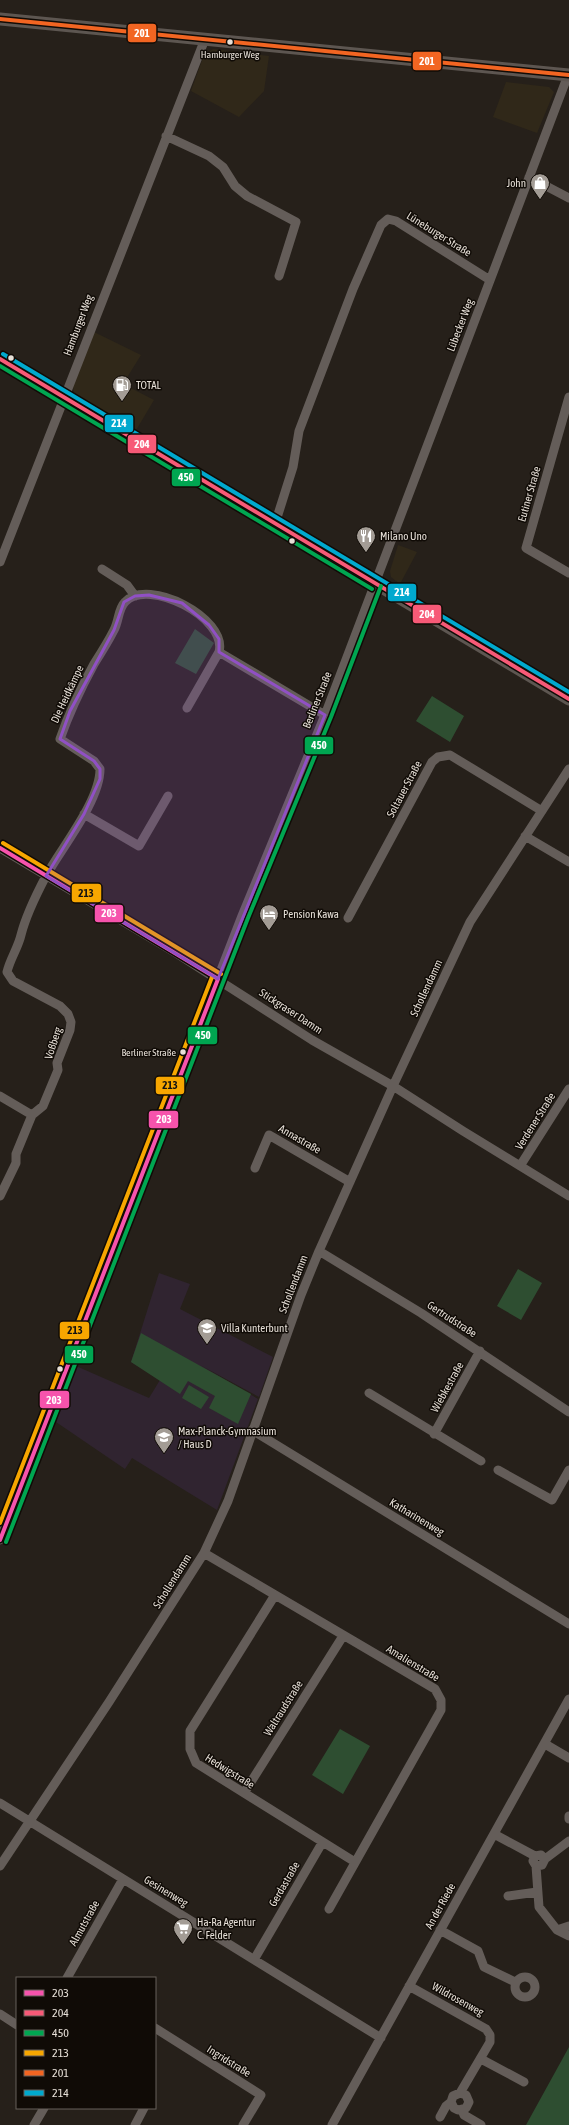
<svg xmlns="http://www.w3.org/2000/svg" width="569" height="2125" font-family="'Asap Condensed',sans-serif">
<rect width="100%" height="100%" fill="#26201a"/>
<!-- commercial -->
<path fill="#302819" d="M213,49L269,56L264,91L239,117L191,91L204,55Z
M506,82L549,87L554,92L537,133L493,117Z
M94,332L141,355L123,384L154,400L135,432L77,399L74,393L73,386Z
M398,545L417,552L400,584L391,577L390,571Z"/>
<!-- education -->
<path fill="#302430" d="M159,1273L190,1284L180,1309L273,1357L259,1397L200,1365L258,1399L217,1510L132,1458L125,1469L56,1422L76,1366L149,1398L160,1380L131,1362Z"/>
<!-- green -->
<path fill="#2e4e31" d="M195,629L214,643L196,674L175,663Z
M432,696L464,716L450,742L416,721Z
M518,1269L542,1283L521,1320L497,1306Z
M141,1333L251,1394L238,1424L209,1408L215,1396L188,1381L180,1394L131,1362Z
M189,1385L209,1397L201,1409L182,1398Z
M340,1729L370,1746L343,1794L312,1775Z
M569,2047V2125H526Z"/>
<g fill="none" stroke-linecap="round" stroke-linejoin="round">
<!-- minor -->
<path stroke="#645d59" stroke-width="9" d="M166,136L209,156L223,167L235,186L247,196L296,222L279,276
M529,177L569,198
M569,397L526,548L569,573
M275,524L293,467L299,431L353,289L381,225L388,219L396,221L490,280
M0,562L205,39
M102,569L127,585L135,596
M187,708L219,652
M84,814L139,846L168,796
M525,836L569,862
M0,848L176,953L312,1040L393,1086L463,1131L569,1196
M348,918L432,762L438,757L450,755L542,811
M0,1096L32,1115
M520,1166L569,1089
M255,1168L269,1135L350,1182
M0,1196L16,1163V1154L32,1115L43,1106L58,1070L57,1063L70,1030L71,1022L68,1014L60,1006L13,981L7,972C10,959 18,948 21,935C26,915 36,895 46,876C62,847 100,801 100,769L94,761L60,739C69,713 81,688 94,664C101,653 108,642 114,630C119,621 118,609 125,602C148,577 228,618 219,652L325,715
M319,1251L421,1313L569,1412
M369,1393L481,1461
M252,1430L569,1624
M434,1434L480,1351
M498,1470L552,1500L569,1470
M0,1540L242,916L325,715L568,75
M204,1553L435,1689L441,1700V1710L329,1909
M275,1595L190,1731V1749L196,1763L355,1862
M545,1744L569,1758
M244,1793L343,1636
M0,1803L381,2038
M569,1816V1819
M494,1834L535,1856
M545,1859L569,1841
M0,1866L109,1702L204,1553L228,1501L301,1295L319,1251L393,1086L470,922L569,769
M536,1866L542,1865L545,1859L541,1855L535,1856L533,1861L536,1866L539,1907L557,1930L569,1936
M508,1896L537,1892
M440,1930L478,1951L484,1967L515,1982
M557,1930L569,1926
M255,1958L322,1843
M515 1987a10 10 0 1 1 20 0a10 10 0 1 1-20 0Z
M67,1978L123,1879
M409,1986L486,2029L490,2035V2042L460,2093L453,2096L451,2102L454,2108L458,2110L466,2108L469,2102L466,2095L460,2093
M0,2014L17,2025
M155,2028L261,2095L243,2125
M481,2059L524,2082
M462,2110L464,2115L481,2125
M440,2117L446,2106L451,2102
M34,2125L44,2108
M135,2125L144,2108
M332,2125L569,1699"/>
<!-- secondary -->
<path stroke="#5d5651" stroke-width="13" d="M0,19L569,75
M0,359L569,699"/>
<defs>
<path id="bus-1" d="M0,848L218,979
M0,1540L218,979"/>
<path id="bus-2" d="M0,359L569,699"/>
<path id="bus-3" d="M0,366L372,589
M6,1542L248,918L331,717L381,586"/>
<path id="bus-4" d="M3,843L221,974
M0,1523L212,977"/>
<path id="bus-5" d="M0,19L569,75"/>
<path id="bus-6" d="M3,354L569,692"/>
</defs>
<!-- bus-1 casing -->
<use href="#bus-1" stroke="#100b06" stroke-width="7"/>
<!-- bus-2 casing -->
<use href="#bus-2" stroke="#100b06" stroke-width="7"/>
<!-- bus-3 casing -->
<use href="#bus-3" stroke="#100b06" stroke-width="7"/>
<!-- bus-4 casing -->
<use href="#bus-4" stroke="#100b06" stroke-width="7"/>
<!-- bus-5 casing -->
<use href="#bus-5" stroke="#100b06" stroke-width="7"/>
<!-- bus-6 casing -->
<use href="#bus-6" stroke="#100b06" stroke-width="7"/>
<!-- bus-1 -->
<use href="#bus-1" stroke="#f653ac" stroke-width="4"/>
<!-- bus-2 -->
<use href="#bus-2" stroke="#f75a77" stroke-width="4"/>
<!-- bus-3 -->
<use href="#bus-3" stroke="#00a651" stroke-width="4"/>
<!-- bus-4 -->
<use href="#bus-4" stroke="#f7a600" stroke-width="4"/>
<!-- bus-5 -->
<use href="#bus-5" stroke="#f26522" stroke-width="4"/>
<!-- bus-6 -->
<use href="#bus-6" stroke="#00a9ce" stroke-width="4"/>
</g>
<!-- marked area -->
<path fill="#9050c4" fill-opacity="0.2" stroke="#9050c4" stroke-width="3" stroke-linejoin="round" d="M149,595L182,603L209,625L219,639V652L325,715L218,979L46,876L84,814L100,779V769L94,761L60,739L70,711L114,630L124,602L135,596Z"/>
<!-- icons -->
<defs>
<symbol id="shop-pin" viewBox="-11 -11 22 30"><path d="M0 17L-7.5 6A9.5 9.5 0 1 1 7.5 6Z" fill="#a39c95" stroke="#100b06"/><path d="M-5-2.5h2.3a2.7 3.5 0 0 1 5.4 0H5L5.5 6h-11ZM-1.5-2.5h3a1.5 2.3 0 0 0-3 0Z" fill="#fff"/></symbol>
<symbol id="fuel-pin" viewBox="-11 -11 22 30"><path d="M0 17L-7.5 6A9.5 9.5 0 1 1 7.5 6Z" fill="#a39c95" stroke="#100b06"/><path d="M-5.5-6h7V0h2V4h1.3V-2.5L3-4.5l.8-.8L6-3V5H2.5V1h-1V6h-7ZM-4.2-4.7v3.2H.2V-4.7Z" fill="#fff"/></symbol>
<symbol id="restaurant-pin" viewBox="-11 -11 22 30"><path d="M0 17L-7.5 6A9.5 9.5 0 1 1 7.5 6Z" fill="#a39c95" stroke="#100b06"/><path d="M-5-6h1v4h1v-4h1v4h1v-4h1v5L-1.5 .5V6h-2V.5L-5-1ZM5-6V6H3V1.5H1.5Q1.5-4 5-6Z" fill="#fff"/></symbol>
<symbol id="hotel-pin" viewBox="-11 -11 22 30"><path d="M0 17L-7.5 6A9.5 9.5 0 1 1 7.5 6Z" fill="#a39c95" stroke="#100b06"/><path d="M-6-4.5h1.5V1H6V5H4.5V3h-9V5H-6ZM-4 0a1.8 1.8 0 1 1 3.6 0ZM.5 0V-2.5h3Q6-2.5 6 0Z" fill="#fff"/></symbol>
<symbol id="school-pin" viewBox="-11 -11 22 30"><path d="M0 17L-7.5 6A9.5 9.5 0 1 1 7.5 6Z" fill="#a39c95" stroke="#100b06"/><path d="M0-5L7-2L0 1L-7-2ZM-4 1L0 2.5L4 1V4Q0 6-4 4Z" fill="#fff"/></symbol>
<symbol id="supermarket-pin" viewBox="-11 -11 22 30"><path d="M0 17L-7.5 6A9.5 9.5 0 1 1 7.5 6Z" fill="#a39c95" stroke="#100b06"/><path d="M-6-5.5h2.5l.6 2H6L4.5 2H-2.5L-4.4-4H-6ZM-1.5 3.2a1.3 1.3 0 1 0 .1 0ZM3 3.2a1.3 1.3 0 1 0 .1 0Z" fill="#fff"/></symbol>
</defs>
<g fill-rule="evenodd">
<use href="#shop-pin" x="529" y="172" width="22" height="30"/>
<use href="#fuel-pin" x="111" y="374" width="22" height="30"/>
<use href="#restaurant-pin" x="355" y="525" width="22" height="30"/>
<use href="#hotel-pin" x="258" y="903" width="22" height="30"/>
<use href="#school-pin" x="196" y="1317" width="22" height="30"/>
<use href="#school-pin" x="153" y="1426" width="22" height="30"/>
<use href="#supermarket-pin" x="172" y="1917" width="22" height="30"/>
</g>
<!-- markers -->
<g fill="#e6dfd7" stroke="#100b06" stroke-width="1.5">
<circle cx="230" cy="42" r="3.5"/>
<circle cx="11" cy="358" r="3.5"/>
<circle cx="292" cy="541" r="3.5"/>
<circle cx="183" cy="1052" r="3.5"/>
<circle cx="60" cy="1369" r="3.5"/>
</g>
<g text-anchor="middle" stroke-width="3" stroke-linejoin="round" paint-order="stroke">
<!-- bus labels -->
<g font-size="10" fill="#e6dfd7" stroke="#100b06">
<text x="230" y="58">Hamburger Weg</text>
<text x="176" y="1056" text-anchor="end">Berliner Straße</text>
</g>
<!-- poi labels -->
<g font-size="11" fill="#e6dfd7" stroke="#100b06" text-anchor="start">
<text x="526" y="187" text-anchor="end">John</text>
<text x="136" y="389">TOTAL</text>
<text x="380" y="540">Milano Uno</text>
<text x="283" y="918">Pension Kawa</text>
<text x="221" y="1332">Villa Kunterbunt</text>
<text x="178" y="1435">Max-Planck-Gymnasium<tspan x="178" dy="13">/ Haus D</tspan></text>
<text x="197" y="1926">Ha-Ra Agentur<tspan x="197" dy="13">C. Felder</tspan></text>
</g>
<!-- street labels -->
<g font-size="11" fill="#e6dfd7" stroke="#100b06">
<text transform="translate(439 234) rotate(32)" y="4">Lüneburger Straße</text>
<text transform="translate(78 325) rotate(-69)" y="4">Hamburger Weg</text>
<text transform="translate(460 325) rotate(-69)" y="4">Lübecker Weg</text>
<text transform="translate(529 494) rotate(-74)" y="4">Eutiner Straße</text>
<text transform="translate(67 694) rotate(-65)" y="4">Die Heidkämpe</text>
<text transform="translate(317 700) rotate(-68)" y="4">Berliner Straße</text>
<text transform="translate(404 789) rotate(-62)" y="4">Soltauer Straße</text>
<text transform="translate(426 988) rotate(-65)" y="4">Schollendamm</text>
<text transform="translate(291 1011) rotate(33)" y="4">Stickgraser Damm</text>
<text transform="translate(53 1043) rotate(-72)" y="4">Voßberg</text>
<text transform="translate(535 1121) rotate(-58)" y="4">Verdener Straße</text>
<text transform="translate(300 1139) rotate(30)" y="4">Annastraße</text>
<text transform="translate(293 1284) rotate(-69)" y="4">Schollendamm</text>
<text transform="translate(452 1319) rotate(33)" y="4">Gertrudstraße</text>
<text transform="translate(447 1387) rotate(-61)" y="4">Wiebkestraße</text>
<text transform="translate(417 1517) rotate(31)" y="4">Katharinenweg</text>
<text transform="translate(172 1581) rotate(-58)" y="4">Schollendamm</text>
<text transform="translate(413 1663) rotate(31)" y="4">Amalienstraße</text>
<text transform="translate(283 1708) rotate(-58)" y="4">Waltraudstraße</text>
<text transform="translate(230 1771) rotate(32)" y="4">Hedwigstraße</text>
<text transform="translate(284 1884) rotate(-60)" y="4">Gerdastraße</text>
<text transform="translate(166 1891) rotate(31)" y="4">Gesinenweg</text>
<text transform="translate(440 1906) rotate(-61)" y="4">An der Riede</text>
<text transform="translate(84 1923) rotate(-61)" y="4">Almutstraße</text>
<text transform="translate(458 1999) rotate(29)" y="4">Wildrosenweg</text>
<text transform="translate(229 2061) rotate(32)" y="4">Ingridstraße</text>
</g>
</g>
<g stroke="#100b06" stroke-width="1.5">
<rect x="127" y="23" width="30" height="20" rx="4" fill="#f26522"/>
<rect x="412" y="51" width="30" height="20" rx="4" fill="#f26522"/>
<rect x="104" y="414" width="30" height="19" rx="4" fill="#00a9ce"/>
<rect x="127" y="434" width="30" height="20" rx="4" fill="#f75a77"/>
<rect x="171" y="468" width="30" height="19" rx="4" fill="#00a651"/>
<rect x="387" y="583" width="30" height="19" rx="4" fill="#00a9ce"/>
<rect x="412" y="604" width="30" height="20" rx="4" fill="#f75a77"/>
<rect x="304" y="736" width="30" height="19" rx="4" fill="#00a651"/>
<rect x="71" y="883" width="31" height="20" rx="4" fill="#f7a600"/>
<rect x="94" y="904" width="30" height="19" rx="4" fill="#f653ac"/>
<rect x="187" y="1026" width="31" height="19" rx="4" fill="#00a651"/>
<rect x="155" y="1076" width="30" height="19" rx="4" fill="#f7a600"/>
<rect x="148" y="1110" width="31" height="19" rx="4" fill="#f653ac"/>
<rect x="59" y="1321" width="31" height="19" rx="4" fill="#f7a600"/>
<rect x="64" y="1345" width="30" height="19" rx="4" fill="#00a651"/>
<rect x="39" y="1390" width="31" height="19" rx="4" fill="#f653ac"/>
</g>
<g font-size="11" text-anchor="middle" font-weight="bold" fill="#fff">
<text x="142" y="37">201</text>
<text x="427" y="65">201</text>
<text x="119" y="427">214</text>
<text x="142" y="448">204</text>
<text x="186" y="481">450</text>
<text x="402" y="596">214</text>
<text x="427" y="618">204</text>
<text x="319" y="749">450</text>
<text x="109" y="917">203</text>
<text x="203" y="1039">450</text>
<text x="164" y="1123">203</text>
<text x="79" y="1358">450</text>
<text x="54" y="1404">203</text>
</g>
<g font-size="11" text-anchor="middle" font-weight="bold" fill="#111">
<text x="86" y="897">213</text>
<text x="170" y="1089">213</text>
<text x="75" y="1334">213</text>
</g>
<!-- legend -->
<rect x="16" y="1977" width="140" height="132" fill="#100b06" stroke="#66605a"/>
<rect x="24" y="1990" width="20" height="6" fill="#f653ac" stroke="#66605a"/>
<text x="52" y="1997" font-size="12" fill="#e6dfd7">203</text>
<rect x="24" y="2010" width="20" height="6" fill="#f75a77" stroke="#66605a"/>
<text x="52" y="2017" font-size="12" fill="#e6dfd7">204</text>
<rect x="24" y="2030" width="20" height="6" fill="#00a651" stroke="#66605a"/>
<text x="52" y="2037" font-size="12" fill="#e6dfd7">450</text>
<rect x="24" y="2050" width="20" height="6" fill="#f7a600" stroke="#66605a"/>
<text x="52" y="2057" font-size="12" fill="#e6dfd7">213</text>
<rect x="24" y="2070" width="20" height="6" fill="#f26522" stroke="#66605a"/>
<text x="52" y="2077" font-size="12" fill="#e6dfd7">201</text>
<rect x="24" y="2090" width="20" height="6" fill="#00a9ce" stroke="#66605a"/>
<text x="52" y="2097" font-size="12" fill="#e6dfd7">214</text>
</svg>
